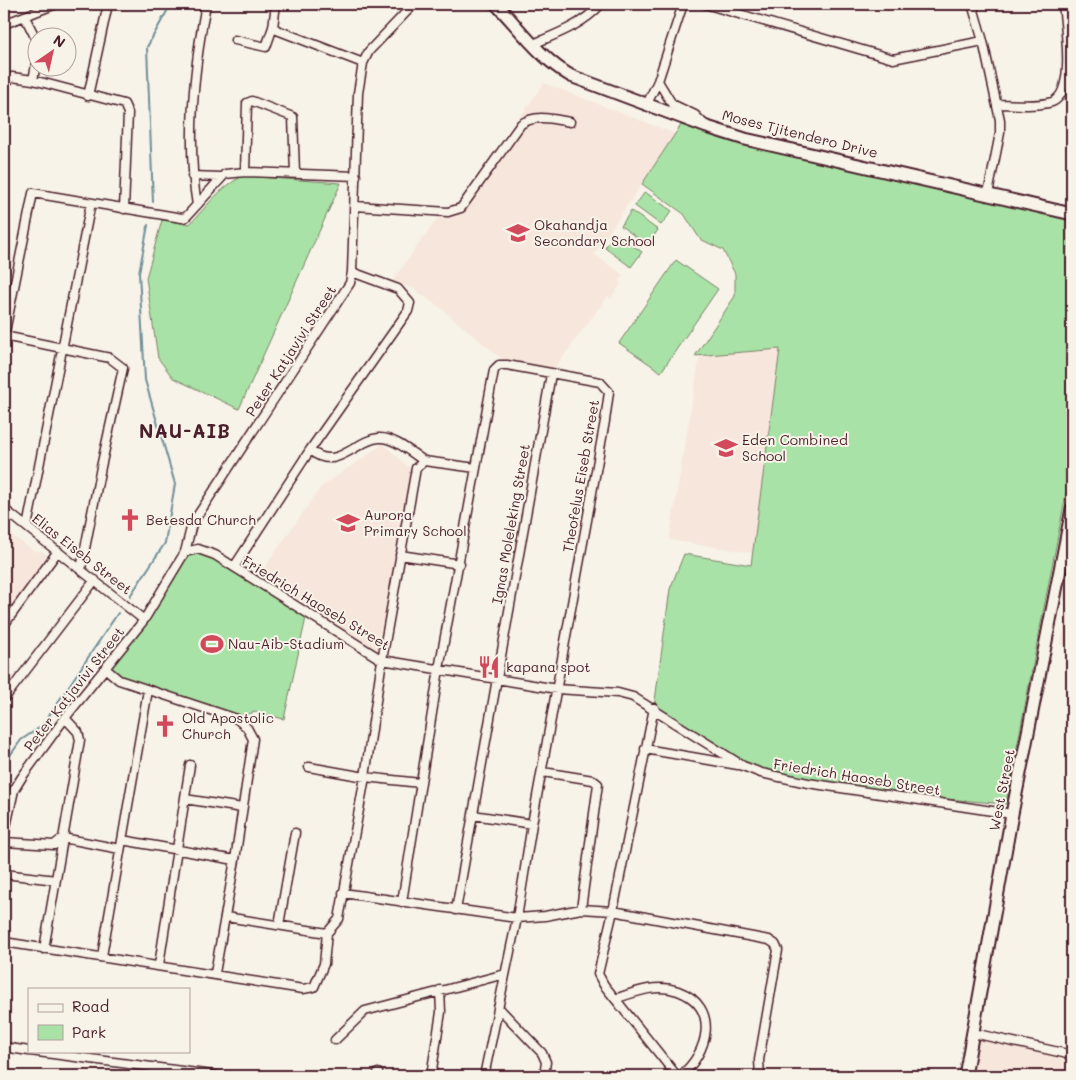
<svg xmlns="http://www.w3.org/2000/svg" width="1076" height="1080" font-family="Mali,sans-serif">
<rect width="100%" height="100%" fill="#f7f3e8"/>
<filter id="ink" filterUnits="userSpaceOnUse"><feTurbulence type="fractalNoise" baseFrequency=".02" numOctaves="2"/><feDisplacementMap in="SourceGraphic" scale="10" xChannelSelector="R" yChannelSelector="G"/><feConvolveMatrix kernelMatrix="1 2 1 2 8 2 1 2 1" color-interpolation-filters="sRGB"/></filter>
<g filter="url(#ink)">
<!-- built -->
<path fill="#f7e6dc" d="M544,83L676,134L594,254L623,275L618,282L621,284L611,298L608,296L553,370L505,362L442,309L414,289L392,282L446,205H456L462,200Z
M780,348L754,553L669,540L700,355Z
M383,444L412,470L377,652L260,574L321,487Z
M4,530L34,551H41L47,555V559L4,618Z
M1072,585V647L1061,645Z
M973,1033L1072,1055V1076H965Z"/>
<!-- green -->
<path fill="#a9e2a6" stroke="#7a8068" d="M681,125L725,140L774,152L1072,220V463L1006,804L876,793L761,773L654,708L670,589L684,554L751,565L780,349L695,356L735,296V274L723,250L700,239L684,214L642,184Z
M243,176L341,183L239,409L173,378L158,358L146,278L162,220L190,224C206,207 221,186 243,176Z
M645,192L672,211L661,225L635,206Z
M631,211L658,230L647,245L621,226Z
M615,233L642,252L631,267L605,248Z
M676,260L718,289L661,372L619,343Z
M198,549L307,613L284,719L254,712L237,719L119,680L106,669L144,620L185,552Z"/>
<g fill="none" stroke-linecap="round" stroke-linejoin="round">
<!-- stream -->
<path stroke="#6f8e99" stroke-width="2" d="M153,202L147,47L171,4
M130,596L165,543L175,484L145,380L139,273L148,225
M4,764L21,740L42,726L118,613"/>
<defs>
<path id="street" d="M276,4L273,27L277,30L363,63
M705,4L893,59L983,41
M972,4L983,41L1000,120V133L988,194
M25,17L38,43
M4,24L56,4
M235,40L266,47L273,27
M533,44C557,34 584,24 601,4
M33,80L38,54
M658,81L672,104L695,115L704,124
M4,84L12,77L33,80L124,104L128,113L124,209
M88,96L108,4
M647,104L658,81L683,4
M997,104C1014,104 1036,107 1052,102C1076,93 1065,26 1063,4
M245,172L247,103L252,101L293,117L295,173
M192,176L220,177
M197,205C186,140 194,68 206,4
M355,206L448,212L461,208L521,124C537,114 552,119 570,122
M4,336L110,358L123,368L101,467L81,569
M4,337L33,193L182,218L186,217L225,174L245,172L356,176
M310,450C337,473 354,440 379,438C394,437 412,453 424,461
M4,509L144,620
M27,527L91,203
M185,552L198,549L215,555L382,660L557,689L618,693L633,697L743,766L761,773L808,783L1012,814
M400,555L460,564
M234,567L310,450L408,311L410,303L398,289L352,272
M4,625L58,551
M106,669L119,680L237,719L247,728L253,739L235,860L215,973
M4,699L95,580
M654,708L613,911L598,974L604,985L677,1076
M645,749L738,765
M309,767L365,777L420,783
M543,772L593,780L598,784L581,909
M185,799L242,808
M473,815L532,824
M4,836L14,790L22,777L65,718L144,620L185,552L192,524L350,283L352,272L358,93L363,63L369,51L414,4
M122,840L235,860
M4,842L54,845L63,838L120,849
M4,874L56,880
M343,893L517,918L545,916L581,909L613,911L769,940L775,944L778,950L759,1060L760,1076
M402,902L439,669L494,370L499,365H507L600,382L609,392L605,421L532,824L517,918L484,1076
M456,910L551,374
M226,917L327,933
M279,925L295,833
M4,942L303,989L314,987L324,964L327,933L339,919L365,777L382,660L416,468L424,461L476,468
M44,949L80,740L78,732L65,718
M102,956L148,690
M159,965L190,765
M615,999C635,992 657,983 678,991C721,1007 708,1054 680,1076
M498,1007L542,1053L546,1062L544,1076
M973,1033L1072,1055
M335,1040L365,1011L505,974
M4,1047L29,1051
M30,1051L220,1076
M377,1076L378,1073
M431,1076L441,1012L440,990"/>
<path id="secondary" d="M496,4C520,29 541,59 571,76L707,127L745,139L1072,214
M965,1076L1012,814L1072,509"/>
</defs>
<!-- street casing -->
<use href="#street" stroke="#4a1f2b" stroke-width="11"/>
<!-- secondary casing -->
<use href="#secondary" stroke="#4a1f2b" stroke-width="15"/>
<!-- street -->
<use href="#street" stroke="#f7f3e8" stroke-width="8"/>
<!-- secondary -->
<use href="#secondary" stroke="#f7f3e8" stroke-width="11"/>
</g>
</g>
<!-- icons -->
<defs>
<symbol id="school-bare" viewBox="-9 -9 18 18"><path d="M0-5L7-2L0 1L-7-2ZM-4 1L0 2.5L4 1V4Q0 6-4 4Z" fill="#d1495b" stroke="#f7f3e8" stroke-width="2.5" paint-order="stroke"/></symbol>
<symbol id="church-bare" viewBox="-9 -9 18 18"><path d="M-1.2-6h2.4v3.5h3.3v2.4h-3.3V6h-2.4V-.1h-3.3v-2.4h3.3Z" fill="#d1495b" stroke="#f7f3e8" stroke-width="2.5" paint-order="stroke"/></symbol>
<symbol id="stadium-bare" viewBox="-9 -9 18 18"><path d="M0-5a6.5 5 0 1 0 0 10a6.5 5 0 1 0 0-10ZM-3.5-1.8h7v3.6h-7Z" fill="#d1495b" stroke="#f7f3e8" stroke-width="2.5" paint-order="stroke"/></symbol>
<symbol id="restaurant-bare" viewBox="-9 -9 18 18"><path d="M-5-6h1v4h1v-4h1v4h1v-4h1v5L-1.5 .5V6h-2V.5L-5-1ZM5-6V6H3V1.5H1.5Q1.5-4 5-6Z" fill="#d1495b" stroke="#f7f3e8" stroke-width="2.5" paint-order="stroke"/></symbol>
</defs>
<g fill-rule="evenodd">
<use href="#school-bare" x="502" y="217" width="32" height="32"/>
<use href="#school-bare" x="710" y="432" width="32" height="32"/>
<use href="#church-bare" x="114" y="504" width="32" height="32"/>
<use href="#school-bare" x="332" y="507" width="32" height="32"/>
<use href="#stadium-bare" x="196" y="628" width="32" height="32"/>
<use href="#restaurant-bare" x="473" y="651" width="32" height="32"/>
<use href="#church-bare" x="149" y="710" width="32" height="32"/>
</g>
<g text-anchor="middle" stroke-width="4" stroke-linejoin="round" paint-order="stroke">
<!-- street labels -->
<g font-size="14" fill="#4a1f2b" stroke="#f7f3e8">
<text transform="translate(800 134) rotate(14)" y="5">Moses Tjitendero Drive</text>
<text transform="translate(291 351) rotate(-57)" y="5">Peter Katjavivi Street</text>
<text transform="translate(581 476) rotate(-80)" y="5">Theofelus Eiseb Street</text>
<text transform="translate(511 524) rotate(-80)" y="5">Ignas Moleleking Street</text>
<text transform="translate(82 554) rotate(38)" y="5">Elias Eiseb Street</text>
<text transform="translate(316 603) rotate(31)" y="5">Friedrich Haoseb Street</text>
<text transform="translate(74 689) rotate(-52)" y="5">Peter Katjavivi Street</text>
<text transform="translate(857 777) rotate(9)" y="5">Friedrich Haoseb Street</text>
<text transform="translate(1002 790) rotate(-79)" y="5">West Street</text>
</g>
<!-- poi labels -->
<g font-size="14" fill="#4a1f2b" stroke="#f7f3e8" text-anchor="start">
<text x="534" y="230">Okahandja<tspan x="534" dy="16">Secondary School</tspan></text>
<text x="742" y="445">Eden Combined<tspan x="742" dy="16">School</tspan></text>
<text x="364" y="520">Aurora<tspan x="364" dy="16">Primary School</tspan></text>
<text x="146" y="525">Betesda Church</text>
<text x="228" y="649">Nau-Aib-Stadium</text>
<text x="506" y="672">kapana spot</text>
<text x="182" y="723">Old Apostolic<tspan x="182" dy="16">Church</tspan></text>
</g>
<!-- district labels -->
<g font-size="19" font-weight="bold" letter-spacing="1" fill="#4a1f2b" stroke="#f7f3e8">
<text x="185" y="438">NAU-AIB</text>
</g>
</g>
<!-- margin -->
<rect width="1076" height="1080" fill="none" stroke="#f7f3e8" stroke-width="20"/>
<rect x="10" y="10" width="1056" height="1060" fill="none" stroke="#4a1f2b" stroke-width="2" filter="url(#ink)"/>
<!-- legend -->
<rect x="28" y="988" width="162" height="65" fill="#f7f3e8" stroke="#b29e9c"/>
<rect x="38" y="1004" width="25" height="8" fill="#f7f3e8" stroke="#b29e9c"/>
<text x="72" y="1012" font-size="15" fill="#4a1f2b">Road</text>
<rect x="38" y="1025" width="25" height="15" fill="#a9e2a6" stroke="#b29e9c"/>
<text x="72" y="1038" font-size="15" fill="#4a1f2b">Park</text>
<!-- north arrow -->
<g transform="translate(52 52) rotate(34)"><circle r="24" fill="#f7f3e8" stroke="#b29e9c"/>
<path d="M0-4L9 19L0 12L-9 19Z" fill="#d1495b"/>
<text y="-8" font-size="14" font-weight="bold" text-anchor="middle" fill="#4a1f2b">N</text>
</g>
</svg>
